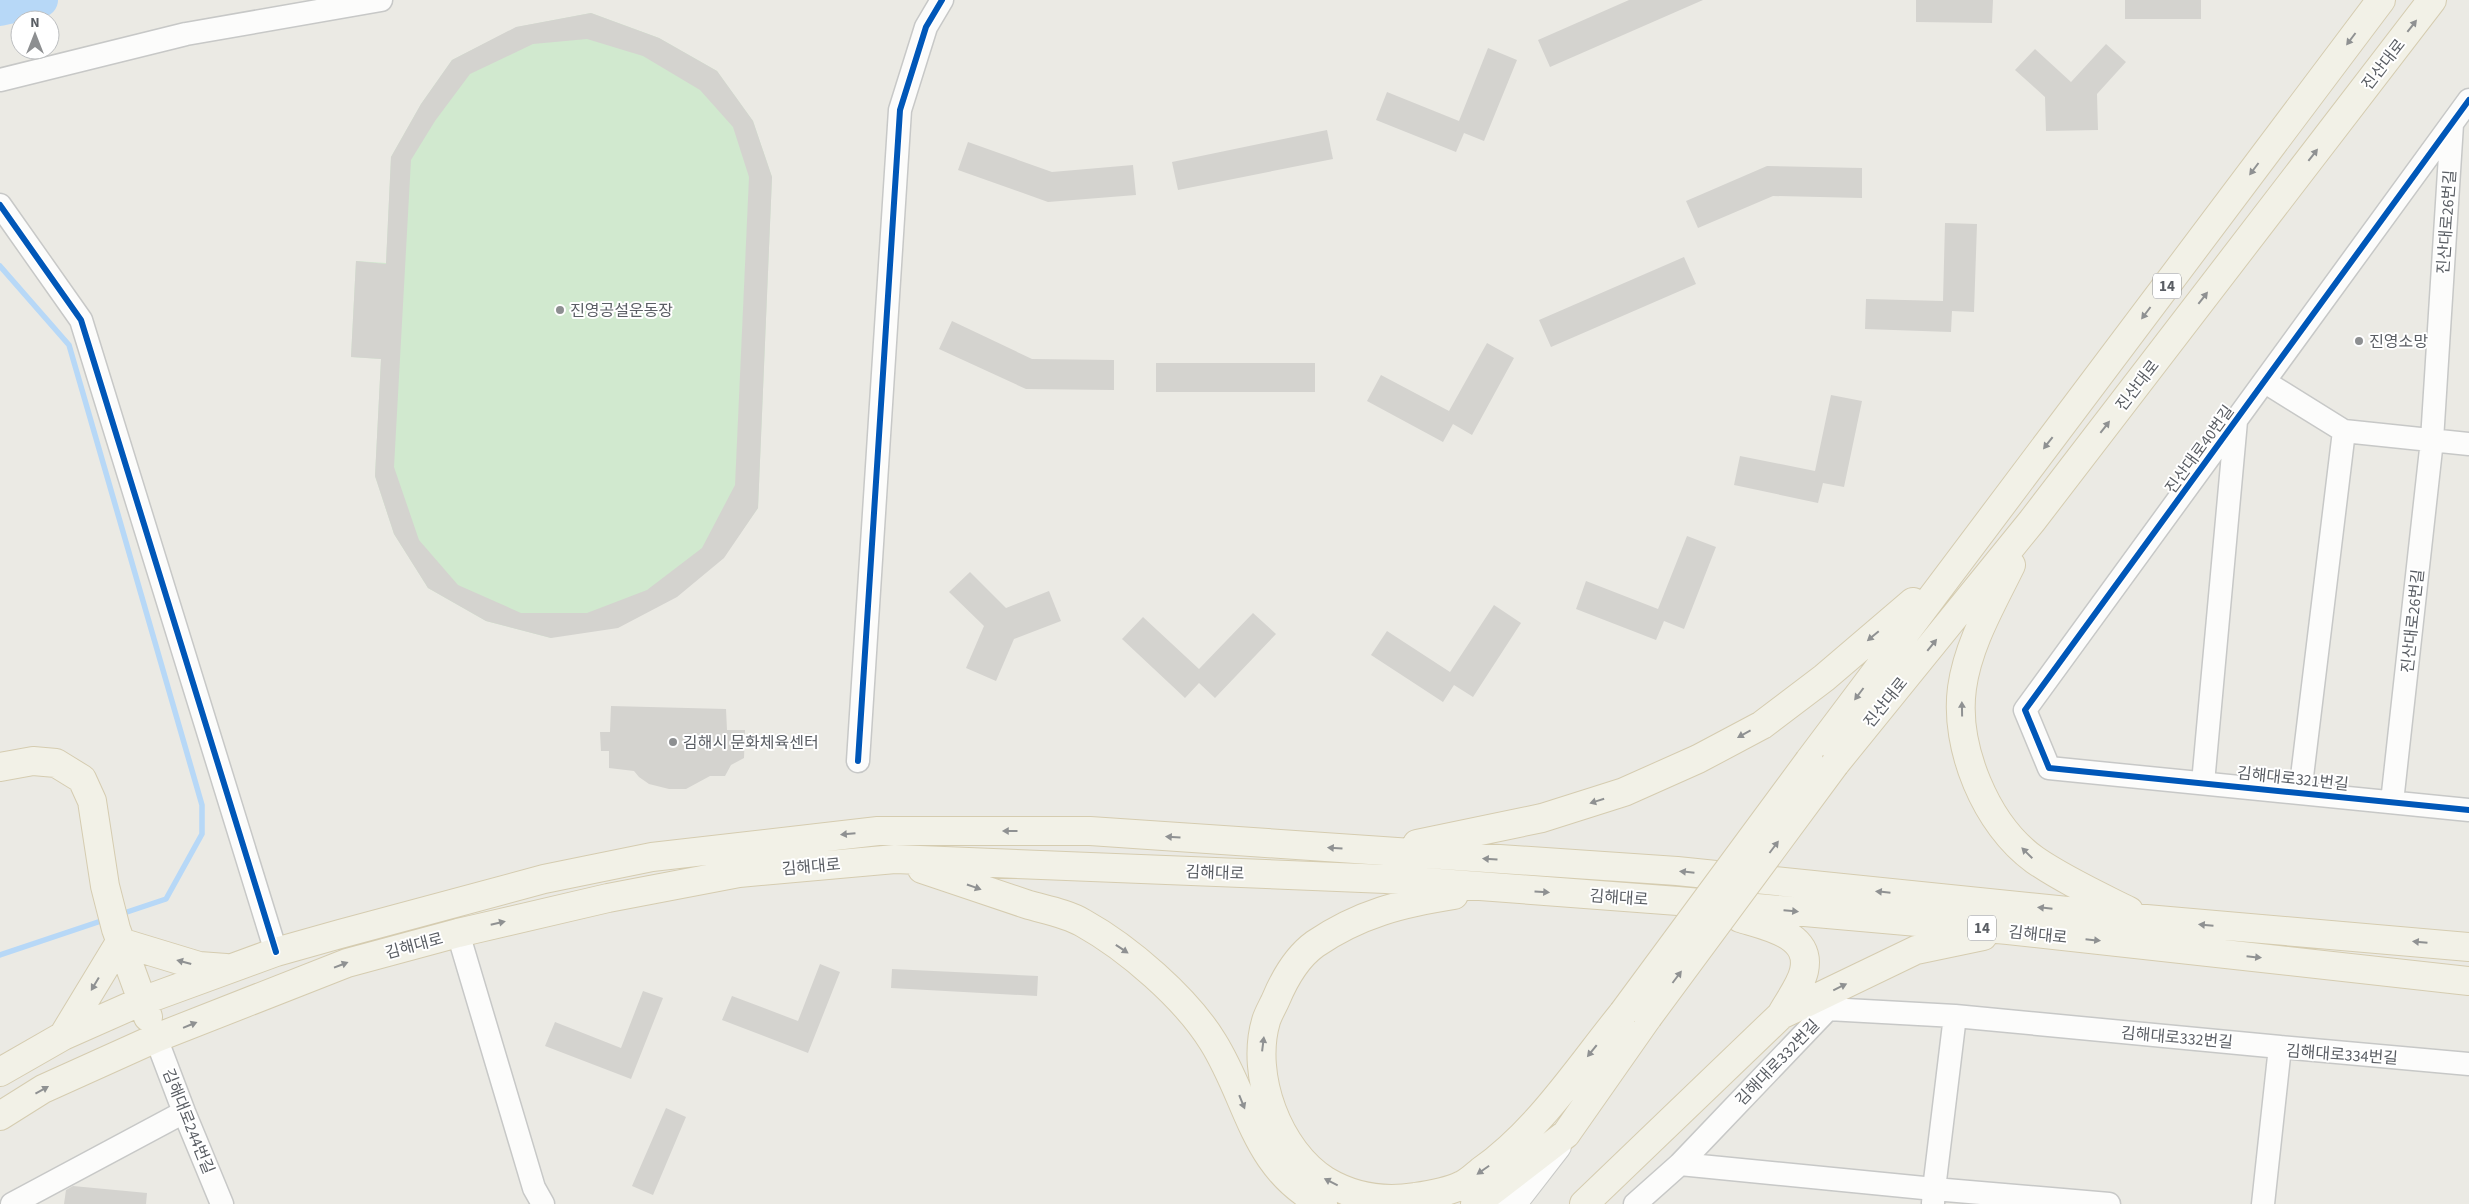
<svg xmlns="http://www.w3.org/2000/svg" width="2469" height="1204" font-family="'Source Sans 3','Noto Sans KR',sans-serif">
<rect width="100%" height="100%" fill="#ebeae4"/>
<!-- green -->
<path fill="#d1e9cf" d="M591,13L659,38L717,71L753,121L772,177L758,508L723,558L551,638L486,621L428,588L394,534L375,476L381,359L351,357L356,261L386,263L391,157L421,104L452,60L517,27Z"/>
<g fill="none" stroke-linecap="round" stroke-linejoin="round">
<!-- stream -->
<path stroke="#b7d8f7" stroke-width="5.5" d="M0,266L69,345L202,805V834L166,899L121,914
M0,955L107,919"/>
<!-- river -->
<path stroke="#b7d8f7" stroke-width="34" d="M0,9L41,0"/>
</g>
<!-- building -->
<path fill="#d4d3cf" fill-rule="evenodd" d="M1629,0H1703L1550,67L1538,40Z
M1916,0H1993L1992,23L1916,22Z
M2125,0H2201V19H2125Z
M591,13L659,38L717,71L753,121L772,177L758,508L724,558L677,597L618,628L551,638L486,621L428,588L394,534L375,476L381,359L351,357L356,261L386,264L391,157L421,104L452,60L516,27ZM587,39L643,56L700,90L733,127L749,177L735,485L702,548L647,590L587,613H521L458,585L419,540L394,467L411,160L435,121L470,74L533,44Z
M2106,44L2126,62L2097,94L2098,130L2046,131L2045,97L2015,70L2035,49L2071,82Z
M1488,48L1517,60L1484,141L1464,133L1456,152L1376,120L1387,92L1459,121Z
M1327,130L1333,159L1178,190L1172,162Z
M968,142L1052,172L1133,165L1136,195L1048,202L958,170Z
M1767,166L1862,168V198L1773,196L1698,228L1686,201Z
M1945,223L1977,224L1974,312L1952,311L1951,332L1865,329L1866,299L1943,301Z
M1684,257L1696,284L1551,347L1539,320Z
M952,321L1032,359L1114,360V390L1026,389L939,349Z
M1487,343L1514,358L1472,435L1453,424L1443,442L1367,401L1381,375L1449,411Z
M1156,363H1315V392H1156Z
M1831,395L1862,401L1844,487L1823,483L1818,503L1734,485L1740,456L1815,471Z
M1687,536L1716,547L1684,629L1664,621L1656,640L1576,609L1586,581L1658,609Z
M970,572L1006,608L1049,591L1061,621L1014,639L996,681L966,668L984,626L949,592Z
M1494,605L1521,623L1473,697L1454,685L1443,702L1371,655L1387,631L1450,672Z
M1253,613L1276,634L1215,698L1199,683L1185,698L1122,639L1143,617L1199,669Z
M611,706L726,709L727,730H745L744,758L731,765L725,776H710L686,789H669L649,784L639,777L634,771L609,768V751H601L600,732H610Z
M820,964L840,972L808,1053L722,1020L732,996L798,1021Z
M892,969L1038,976L1037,996L891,988Z
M643,991L663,998L631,1079L545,1046L555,1022L621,1048Z
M666,1108L686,1117L653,1195L632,1186Z
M73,1186L147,1193L146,1204H64L66,1190Z"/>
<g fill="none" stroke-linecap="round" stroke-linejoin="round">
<defs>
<path id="minor" d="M0,80L186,34L381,0
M2469,100L2025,710L2049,768L2469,810
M0,205L81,320L276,952
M2265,382L2344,431L2469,444
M858,761L900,110L926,27L942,0
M2203,783L2236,421
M2300,793L2344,431
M2392,802L2432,440L2452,124
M458,933L534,1188L543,1204
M156,1038L184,1112L222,1204
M1933,1203L1934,1189L1680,1164L1828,1009L1955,1016
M12,1204L184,1112
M1635,1204L1680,1164
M2109,1204L1934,1189L1955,1016L2280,1047
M2263,1204L2280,1047L2469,1064"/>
<path id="secondary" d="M1512,1204L1557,1146"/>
<path id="primary" d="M2011,565C1992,604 1968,644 1962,688C1954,747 1986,825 2035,860C2064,880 2097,895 2129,911
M1809,761L2381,0
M1835,764L2032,521L2432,0
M0,767L33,761L56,763L82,779L92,801L105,886L116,929L148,1017
M1417,844L1542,818L1624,792L1698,759L1762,725L1824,678L1913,602
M922,869C958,881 993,893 1029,905C1047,910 1068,914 1083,923C1128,948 1186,998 1213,1042C1250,1101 1253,1168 1323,1204
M1454,895C1402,903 1359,914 1315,944C1297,957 1284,980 1276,999C1273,1006 1268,1014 1266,1021C1250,1075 1278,1151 1326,1181C1353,1197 1384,1202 1415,1197C1430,1195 1448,1192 1462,1185C1469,1182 1475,1176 1481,1171C1539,1130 1579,1067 1623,1013
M1740,918C1766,926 1812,934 1804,971C1801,985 1788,1002 1781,1015
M120,942L199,966L226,968
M63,1036L120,942
M0,1072L63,1036L142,1001L276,952L340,934L544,879L652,857L878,831H1090L1677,871L2146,919L2469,947
M0,1116L43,1089L156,1038L347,963L458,933L608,898L739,873L895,859L1386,879L1678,901L2008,930L2469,981
M1475,1204L1566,1134L1648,1017
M1584,1204L1781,1015L1916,950L1983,936"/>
</defs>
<!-- minor casing -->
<use href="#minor" stroke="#c7c8c7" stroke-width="25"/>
<!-- secondary casing -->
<use href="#secondary" stroke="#c7c8c6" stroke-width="30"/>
<!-- primary casing -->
<use href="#primary" stroke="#d5ccb0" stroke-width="30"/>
<!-- minor -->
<use href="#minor" stroke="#fcfcfb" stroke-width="22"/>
<!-- secondary -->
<use href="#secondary" stroke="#fcfcfb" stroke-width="28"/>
<!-- primary -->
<use href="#primary" stroke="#f2f1e7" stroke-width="28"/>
<defs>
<path id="primary-bridge" d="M1623,1013L1809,761
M1648,1017L1835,764"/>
</defs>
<!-- primary-bridge casing -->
<use href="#primary-bridge" stroke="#d5ccb0" stroke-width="30" stroke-linecap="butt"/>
<!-- primary-bridge -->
<use href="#primary-bridge" stroke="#f2f1e7" stroke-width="28"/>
<defs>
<path id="cycleway" d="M2469,100L2025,710L2049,768L2469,810
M0,205L81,320L276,952
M858,761L900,110L926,27L942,0"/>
</defs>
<!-- cycleway casing -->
<use href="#cycleway" stroke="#fff" stroke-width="9"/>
<!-- cycleway -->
<use href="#cycleway" stroke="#0057b8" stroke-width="6"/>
</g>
<!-- one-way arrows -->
<defs><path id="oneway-solid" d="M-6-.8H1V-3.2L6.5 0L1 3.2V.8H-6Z" transform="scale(1.25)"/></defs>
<g fill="#8f9192">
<use href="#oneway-solid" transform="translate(2412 26) rotate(-52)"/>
<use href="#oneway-solid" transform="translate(2351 39) rotate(127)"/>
<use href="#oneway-solid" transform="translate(2313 155) rotate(-52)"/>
<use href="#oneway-solid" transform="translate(2254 169) rotate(127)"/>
<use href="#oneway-solid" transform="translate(2203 298) rotate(-52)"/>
<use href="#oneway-solid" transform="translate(2146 313) rotate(127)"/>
<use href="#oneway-solid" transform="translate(2105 427) rotate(-52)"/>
<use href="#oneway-solid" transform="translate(2048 443) rotate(128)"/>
<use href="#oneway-solid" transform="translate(1873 636) rotate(140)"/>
<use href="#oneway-solid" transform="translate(1932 645) rotate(-51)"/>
<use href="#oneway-solid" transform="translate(1859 694) rotate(127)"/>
<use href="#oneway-solid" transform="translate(1962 709) rotate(-91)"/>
<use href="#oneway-solid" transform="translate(1744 734) rotate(151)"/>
<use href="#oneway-solid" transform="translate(1597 801) rotate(163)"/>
<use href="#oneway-solid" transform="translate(1010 831) rotate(180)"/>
<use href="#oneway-solid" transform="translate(848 834) rotate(175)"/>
<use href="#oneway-solid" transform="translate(1173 837) rotate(-176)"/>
<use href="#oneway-solid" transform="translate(1774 847) rotate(-53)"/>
<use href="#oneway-solid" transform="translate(1335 848) rotate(-176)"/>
<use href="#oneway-solid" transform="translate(2027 853) rotate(-135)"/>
<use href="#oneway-solid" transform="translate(1490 859) rotate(-176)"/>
<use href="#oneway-solid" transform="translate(1687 872) rotate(-174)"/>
<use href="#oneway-solid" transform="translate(974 887) rotate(19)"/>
<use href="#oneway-solid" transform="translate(1542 892) rotate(4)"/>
<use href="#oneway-solid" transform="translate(1883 892) rotate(-174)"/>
<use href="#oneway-solid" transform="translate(2045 908) rotate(-174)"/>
<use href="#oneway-solid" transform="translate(1791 911) rotate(5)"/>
<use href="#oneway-solid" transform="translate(498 923) rotate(-13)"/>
<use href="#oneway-solid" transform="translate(2206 925) rotate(-175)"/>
<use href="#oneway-solid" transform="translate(2093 940) rotate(6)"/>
<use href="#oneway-solid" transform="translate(2420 942) rotate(-175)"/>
<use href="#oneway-solid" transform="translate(1122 949) rotate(34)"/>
<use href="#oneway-solid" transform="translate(2254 957) rotate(6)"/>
<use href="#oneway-solid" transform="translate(184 962) rotate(-165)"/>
<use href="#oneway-solid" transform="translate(341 965) rotate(-21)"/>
<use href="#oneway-solid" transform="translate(1677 977) rotate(-53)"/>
<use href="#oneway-solid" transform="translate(95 984) rotate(121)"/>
<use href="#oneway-solid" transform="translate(1840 987) rotate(-26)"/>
<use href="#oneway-solid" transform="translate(190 1025) rotate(-22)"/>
<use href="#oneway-solid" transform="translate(1263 1044) rotate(-83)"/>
<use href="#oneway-solid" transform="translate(1592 1051) rotate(129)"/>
<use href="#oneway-solid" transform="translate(42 1090) rotate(-29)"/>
<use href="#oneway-solid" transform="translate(1242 1102) rotate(68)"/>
<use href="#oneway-solid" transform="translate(1483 1170) rotate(145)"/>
<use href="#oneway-solid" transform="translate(1331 1182) rotate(-153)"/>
</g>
<!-- markers -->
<g fill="#8d8f91" stroke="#fff" stroke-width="2">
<circle cx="560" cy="310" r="5"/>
<circle cx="2359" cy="341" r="5"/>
<circle cx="673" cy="742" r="5"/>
</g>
<g text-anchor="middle" stroke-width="4" stroke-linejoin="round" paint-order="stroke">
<!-- shield labels -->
<g fill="#fff" stroke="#8c8e92" stroke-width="1">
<rect x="2153" y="273.5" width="28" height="25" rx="4"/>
<rect x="1968" y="915.5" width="28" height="25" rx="4"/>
</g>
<g font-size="15" font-weight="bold" fill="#5a5e64">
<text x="2167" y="291">14</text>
<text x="1982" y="933">14</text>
</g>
<!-- street labels -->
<g font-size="16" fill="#5a5e64" stroke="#fff">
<text transform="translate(2383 64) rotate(-52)" y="6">진산대로</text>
<text transform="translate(2446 222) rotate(-86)" y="6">진산대로26번길</text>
<text transform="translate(2137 385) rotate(-52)" y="6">진산대로</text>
<text transform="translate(2199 449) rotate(-54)" y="6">진산대로40번길</text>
<text transform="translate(2412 621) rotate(-84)" y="6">진산대로26번길</text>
<text transform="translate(1885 702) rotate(-51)" y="6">진산대로</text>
<text transform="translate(2293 778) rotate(6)" y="6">김해대로321번길</text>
<text transform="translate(811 866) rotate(-5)" y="6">김해대로</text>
<text transform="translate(1215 872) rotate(2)" y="6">김해대로</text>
<text transform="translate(1619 897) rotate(4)" y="6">김해대로</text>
<text transform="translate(2038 934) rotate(6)" y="6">김해대로</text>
<text transform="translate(414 945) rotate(-15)" y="6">김해대로</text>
<text transform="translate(2177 1037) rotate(5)" y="6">김해대로332번길</text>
<text transform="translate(2342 1054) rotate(4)" y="6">김해대로334번길</text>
<text transform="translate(1777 1062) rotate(-46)" y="6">김해대로332번길</text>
<text transform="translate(189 1121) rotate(68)" y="6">김해대로244번길</text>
</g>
<!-- poi labels -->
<g font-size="16" fill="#5a5e64" stroke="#fff" text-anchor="start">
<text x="570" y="316">진영공설운동장</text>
<text x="2369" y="347">진영소망</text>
<text x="683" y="748">김해시 문화체육센터</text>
</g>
</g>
<!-- north arrow -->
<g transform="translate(35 35)"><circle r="24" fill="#ffffff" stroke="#bdbfc1"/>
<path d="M0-4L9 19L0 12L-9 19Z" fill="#8d8f91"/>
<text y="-8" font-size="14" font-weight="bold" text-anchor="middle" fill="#5a5e64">N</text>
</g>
</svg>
